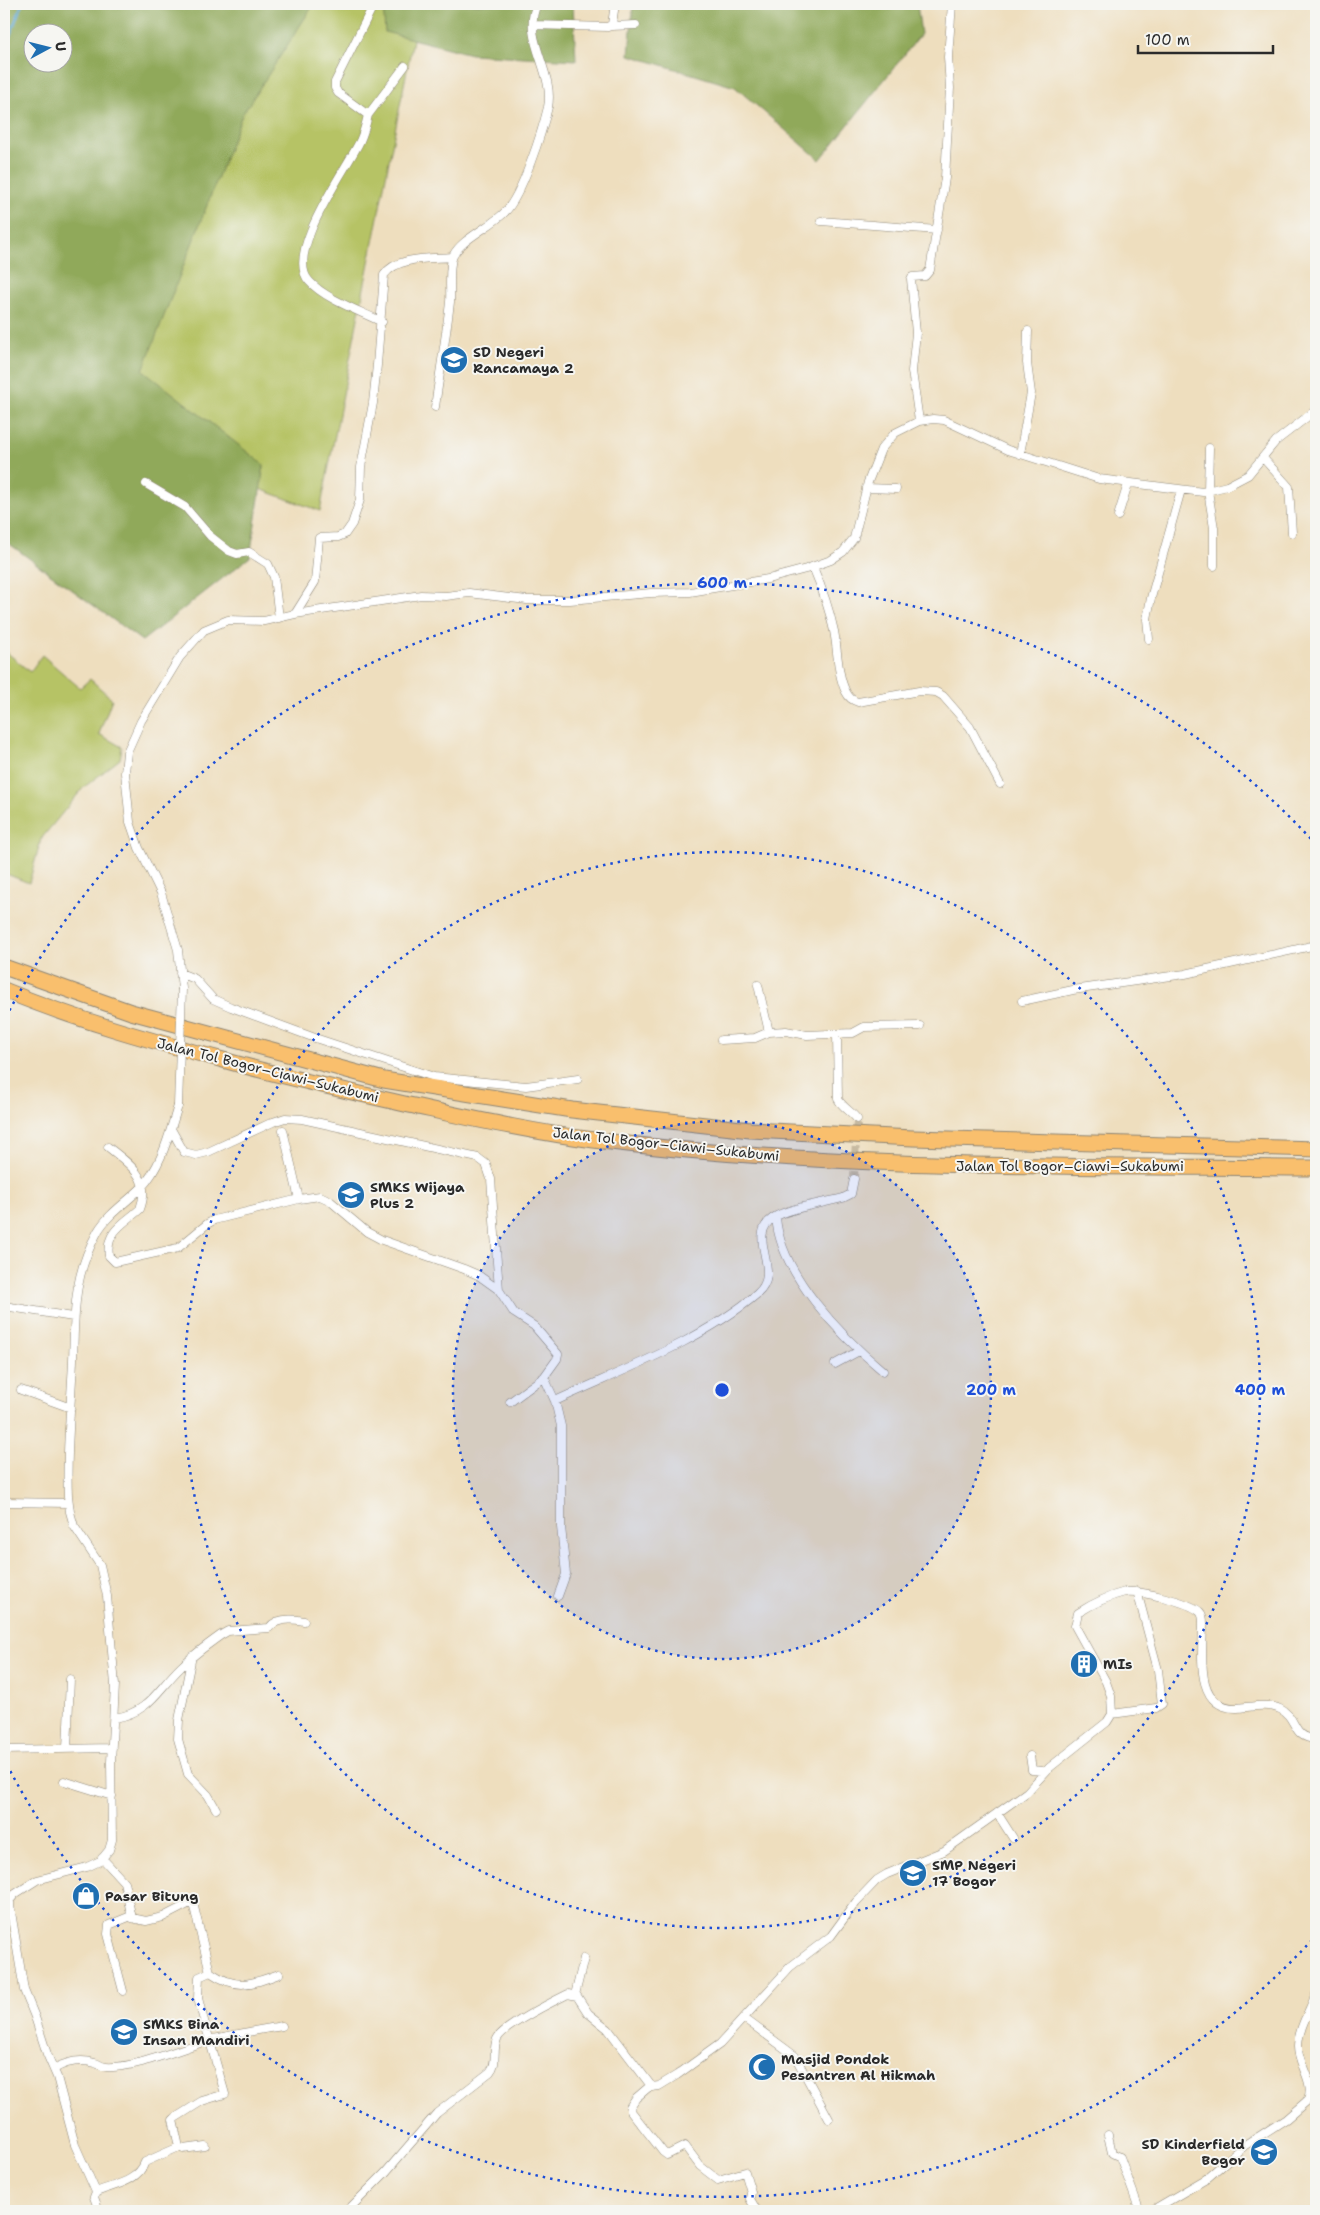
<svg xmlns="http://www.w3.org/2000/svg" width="1320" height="2215" font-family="'Shantell Sans',sans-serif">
<rect width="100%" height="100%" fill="#f6f6f2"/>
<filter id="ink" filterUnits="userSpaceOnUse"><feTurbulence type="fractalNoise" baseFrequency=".02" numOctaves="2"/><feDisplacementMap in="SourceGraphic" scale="10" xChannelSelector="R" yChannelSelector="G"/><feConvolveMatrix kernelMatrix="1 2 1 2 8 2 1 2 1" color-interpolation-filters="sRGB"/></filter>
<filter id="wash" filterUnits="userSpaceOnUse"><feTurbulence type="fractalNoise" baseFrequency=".0096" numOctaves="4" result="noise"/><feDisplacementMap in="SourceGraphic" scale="20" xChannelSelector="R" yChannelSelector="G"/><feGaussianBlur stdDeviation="1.12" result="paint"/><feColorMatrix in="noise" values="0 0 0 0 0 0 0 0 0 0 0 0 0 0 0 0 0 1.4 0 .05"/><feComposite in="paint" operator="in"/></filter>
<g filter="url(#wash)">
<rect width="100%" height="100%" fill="#eedebe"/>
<!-- green -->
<path fill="#b6c365" stroke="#707748" d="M262,4H420L320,511L68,419Z
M4,650L30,672L42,655L80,688L90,679L112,699L99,734L122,747L120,759L83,788L41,839L29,883L4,873Z"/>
<!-- forest -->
<path fill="#90a95a" stroke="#5e6a42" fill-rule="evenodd" d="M4,4H314L242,115L143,370L264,465L250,557L142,641L4,540ZM32,32H62V62H32Z
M383,4H573L576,60L471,54L385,32Z
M633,4H917L921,34L820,160L735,87L629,55Z"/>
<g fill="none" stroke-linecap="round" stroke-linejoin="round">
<!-- stream -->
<path stroke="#5fa9d7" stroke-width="2.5" d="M4,50L22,4"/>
</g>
</g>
<g filter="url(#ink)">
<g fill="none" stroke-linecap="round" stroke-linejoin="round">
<!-- street-tunnel -->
<path stroke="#c7baa1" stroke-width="8" stroke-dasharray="8 4" stroke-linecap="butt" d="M854,1179L857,1119"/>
<defs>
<path id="street" d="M374,4L335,82V88L338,93L368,115C366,124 364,132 360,141C346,170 284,253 309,281C325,299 360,311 382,322
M533,25L608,27L612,24L615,4
M611,26L636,25
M368,115L405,66
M821,221L937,230
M435,407C440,372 446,337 450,302C451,290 448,266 453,256C461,239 492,226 505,212C522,195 542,132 548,107C555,72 521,38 537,4
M919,421L912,371L916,333L911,279L912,277L925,276L930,270L945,178L950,88L948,57L952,4
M1209,448L1208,491L1214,528V566
M1020,454L1031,393L1027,363L1028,331
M1263,458L1289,487L1292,533
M146,484L185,507L210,536L229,551L237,554L249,552L268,564L274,577L279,618
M866,488L896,489
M1118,516L1128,484
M813,567C822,588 829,608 834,631C838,651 837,674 846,692C849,698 852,700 858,702L919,691L936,692L943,696L970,727L1000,784
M295,614L315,582L319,538L338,537L345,534L352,524L360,500L361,467L373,403L377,365L384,275C397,256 431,259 452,257
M1149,639L1147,619L1151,598L1181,490
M180,973L195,979L213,999L231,1007L315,1038L434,1077L526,1086L578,1079
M758,985L769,1032
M182,989L178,950L161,893L139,848L130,822L125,773L127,752L141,721L180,657L204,630L228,620L264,621L295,614L421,595L446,596L469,593L527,600H570L651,593L690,592L768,579L806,569L831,560L843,552L854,538L868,482L881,449L895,433L919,421L933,419L944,420L1008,450L1099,479L1203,492L1227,486L1248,475L1276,441L1316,410
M1022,1001L1073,990L1185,974L1316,945
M837,1034L838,1099C843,1108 851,1111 857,1119
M721,1040L755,1038L769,1032L786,1031L807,1035L853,1033L864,1027L920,1026
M171,1129L184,1152L196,1155L208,1152L273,1122L285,1118L302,1119L478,1158L486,1164L491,1179L499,1290L514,1313L534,1326L558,1354L557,1359L544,1377L555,1401L561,1426V1527L566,1574L558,1596
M283,1130L299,1199
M108,1147C129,1164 152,1177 140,1209C125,1223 105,1231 109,1256L115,1262L178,1248L207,1224L214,1220L299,1199L320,1196L329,1200L367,1232L382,1240L464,1269L478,1275L499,1290
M776,1217C780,1274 841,1336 883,1371
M4,1306L73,1317
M835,1364L859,1351
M21,1390L71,1408
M555,1401C622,1370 700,1342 757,1294C784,1271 745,1237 773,1218C788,1208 824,1203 843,1198L851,1194L854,1179
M510,1402L544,1377
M4,1502L68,1503
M192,1656L179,1720L178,1739L188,1774L208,1795L216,1809
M1112,1714L1156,1708L1162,1704L1158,1670L1137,1591
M115,1718C150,1712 157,1690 181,1667C193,1655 207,1645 221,1635L228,1631L269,1628C276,1618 293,1619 304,1621
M67,1749L70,1679
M4,1750L112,1748
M1030,1756L1032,1770L1042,1771L1044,1773
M64,1781L112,1796
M997,1813L1013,1838
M210,1972C236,1990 250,1985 279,1974
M123,1991L108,1934L109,1925L131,1916
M575,1995L584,1958
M745,2019L795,2056L829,2119
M54,2069C66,2062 81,2059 95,2063C99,2064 102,2067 106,2067C134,2069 182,2048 210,2040C234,2034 259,2030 282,2026
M650,2086L636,2098L630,2107L631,2111L663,2152L667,2155L685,2146L700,2166L718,2180L745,2172L751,2192L750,2199L757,2211
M1108,2135L1112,2153L1120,2157L1140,2211
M179,2147L183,2149L205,2146
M96,2192C113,2185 138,2182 145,2162L179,2147L173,2120L175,2118L202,2101L225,2094L201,2010L198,1998L199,1977L210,1972L194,1907L190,1903L163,1917L146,1921L132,1918L124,1882L102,1858
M99,2211L94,2197L96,2192L75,2145L57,2077L47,2054L35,2017L24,1990L10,1906V1900L15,1894L37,1880L87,1867L100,1861L109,1850L112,1840L111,1762L115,1685L107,1596L100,1565L74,1526L70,1512L68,1496C66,1457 70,1418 72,1379C76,1323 69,1283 98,1231C108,1214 127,1202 141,1188C162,1166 169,1134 178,1106
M347,2211L385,2173L437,2113L490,2072C498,2063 492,2051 497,2039C502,2027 554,2001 568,1994L577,1996L588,2013L608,2029L652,2087L659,2086L677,2075L720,2044L790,1967L831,1936L856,1902L877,1880L887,1874L944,1851L1027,1792L1049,1768L1107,1722L1112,1714L1111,1696L1106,1682L1075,1626L1078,1613C1092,1604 1109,1596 1125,1592C1139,1590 1190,1602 1200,1612C1203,1615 1203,1619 1203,1623C1203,1651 1193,1709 1237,1708C1251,1707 1267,1703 1280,1709C1298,1717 1291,1738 1316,1739
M1151,2211L1206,2179L1244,2146L1286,2119L1308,2100C1315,2081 1298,2065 1298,2047C1298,2029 1310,2010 1316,1994"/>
<path id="highway" d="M4,967L131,1012L384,1080L572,1110L750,1130L913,1138L1316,1149
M4,990C76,1020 152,1041 227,1061C287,1078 348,1091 409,1105C470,1118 532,1132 594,1140C833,1170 1075,1166 1316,1168"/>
</defs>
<!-- street casing -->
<use href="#street" stroke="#8c8474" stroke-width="9"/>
<!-- highway casing -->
<use href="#highway" stroke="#8c8474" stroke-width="17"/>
<!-- street -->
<use href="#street" stroke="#fff" stroke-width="8"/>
<!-- highway -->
<use href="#highway" stroke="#f9bf6d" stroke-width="15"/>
<defs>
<path id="street-bridge" d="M178,1106L182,989"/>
</defs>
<!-- street-bridge casing -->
<use href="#street-bridge" stroke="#8c8474" stroke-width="9" stroke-linecap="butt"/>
<!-- street-bridge -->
<use href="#street-bridge" stroke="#fff" stroke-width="8"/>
</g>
</g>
<!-- distance rings -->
<circle cx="722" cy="1390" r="269" fill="#1d4ed8" fill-opacity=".12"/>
<g fill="none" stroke="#1d4ed8" stroke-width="2.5" stroke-dasharray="2.5 5">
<circle cx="722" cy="1390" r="269"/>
<circle cx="722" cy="1390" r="538"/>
<path d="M1312 1940A807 807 0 0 1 6 1763M6 1017A807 807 0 0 1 1312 840"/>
</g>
<!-- icons -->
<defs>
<symbol id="school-disc" viewBox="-11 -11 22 22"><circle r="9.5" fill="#1f6fb2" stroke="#f6f6f2"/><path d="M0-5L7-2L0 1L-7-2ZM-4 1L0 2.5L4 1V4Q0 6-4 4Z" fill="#fff"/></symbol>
<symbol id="building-disc" viewBox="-11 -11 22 22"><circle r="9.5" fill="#1f6fb2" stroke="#f6f6f2"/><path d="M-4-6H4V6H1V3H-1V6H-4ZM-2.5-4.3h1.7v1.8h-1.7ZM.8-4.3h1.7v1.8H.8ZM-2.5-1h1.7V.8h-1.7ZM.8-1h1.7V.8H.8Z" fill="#fff"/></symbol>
<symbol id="shop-disc" viewBox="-11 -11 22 22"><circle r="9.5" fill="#1f6fb2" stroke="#f6f6f2"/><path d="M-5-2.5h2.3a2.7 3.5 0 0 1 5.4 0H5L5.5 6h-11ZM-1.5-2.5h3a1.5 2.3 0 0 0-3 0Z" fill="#fff"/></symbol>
<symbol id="mosque-disc" viewBox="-11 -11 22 22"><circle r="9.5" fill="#1f6fb2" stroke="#f6f6f2"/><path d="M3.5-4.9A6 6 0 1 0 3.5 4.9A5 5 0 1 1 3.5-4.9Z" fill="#fff"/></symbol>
</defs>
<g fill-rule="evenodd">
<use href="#school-disc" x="438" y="344" width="32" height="32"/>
<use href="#school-disc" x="335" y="1179" width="32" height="32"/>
<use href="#building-disc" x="1068" y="1648" width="32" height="32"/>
<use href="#school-disc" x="897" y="1857" width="32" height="32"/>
<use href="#shop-disc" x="70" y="1880" width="32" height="32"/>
<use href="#school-disc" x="108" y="2016" width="32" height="32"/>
<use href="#mosque-disc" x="746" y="2051" width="32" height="32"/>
<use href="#school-disc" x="1248" y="2136" width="32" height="32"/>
</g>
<g text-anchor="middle" stroke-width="4" stroke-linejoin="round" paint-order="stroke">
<!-- poi labels -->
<g font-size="14" font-weight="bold" fill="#2b2b2b" stroke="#f6f6f2" text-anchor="start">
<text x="473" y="357">SD Negeri<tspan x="473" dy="16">Rancamaya 2</tspan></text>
<text x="370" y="1192">SMKS Wijaya<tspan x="370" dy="16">Plus 2</tspan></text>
<text x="1103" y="1669">MIs</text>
<text x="932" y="1870">SMP Negeri<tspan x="932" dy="16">17 Bogor</tspan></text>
<text x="105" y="1901">Pasar Bitung</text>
<text x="143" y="2029">SMKS Bina<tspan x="143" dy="16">Insan Mandiri</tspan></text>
<text x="781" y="2064">Masjid Pondok<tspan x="781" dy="16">Pesantren Al Hikmah</tspan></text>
<text x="1245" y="2149" text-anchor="end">SD Kinderfield<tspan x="1245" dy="16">Bogor</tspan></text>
</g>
<!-- street labels -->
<g font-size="14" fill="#2b2b2b" stroke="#f6f6f2">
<text transform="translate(268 1070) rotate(14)" y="5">Jalan Tol Bogor–Ciawi–Sukabumi</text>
<text transform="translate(666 1144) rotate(6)" y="5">Jalan Tol Bogor–Ciawi–Sukabumi</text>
<text x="1070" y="1171">Jalan Tol Bogor–Ciawi–Sukabumi</text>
</g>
</g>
<circle cx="722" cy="1390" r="8" fill="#1d4ed8" stroke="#f6f6f2" stroke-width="2.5"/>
<g font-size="15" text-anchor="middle" font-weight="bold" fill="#1d4ed8" stroke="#f6f6f2" stroke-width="4" stroke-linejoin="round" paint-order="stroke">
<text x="722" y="588">600 m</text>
<text x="991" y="1395">200 m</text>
<text x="1260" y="1395">400 m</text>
</g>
<!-- margin -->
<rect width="1320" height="2215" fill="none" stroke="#f6f6f2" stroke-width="20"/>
<!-- north arrow -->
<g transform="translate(48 48) rotate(83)"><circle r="24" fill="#f6f6f2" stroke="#a5a5a2"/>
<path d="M0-4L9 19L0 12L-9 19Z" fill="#1f6fb2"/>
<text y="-8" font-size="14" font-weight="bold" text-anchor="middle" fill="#2b2b2b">U</text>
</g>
<!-- scale -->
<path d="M1138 45v8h135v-8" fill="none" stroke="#2b2b2b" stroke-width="2.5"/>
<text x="1145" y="45" font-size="15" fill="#2b2b2b" stroke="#f6f6f2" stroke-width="4" paint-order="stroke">100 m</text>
</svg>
